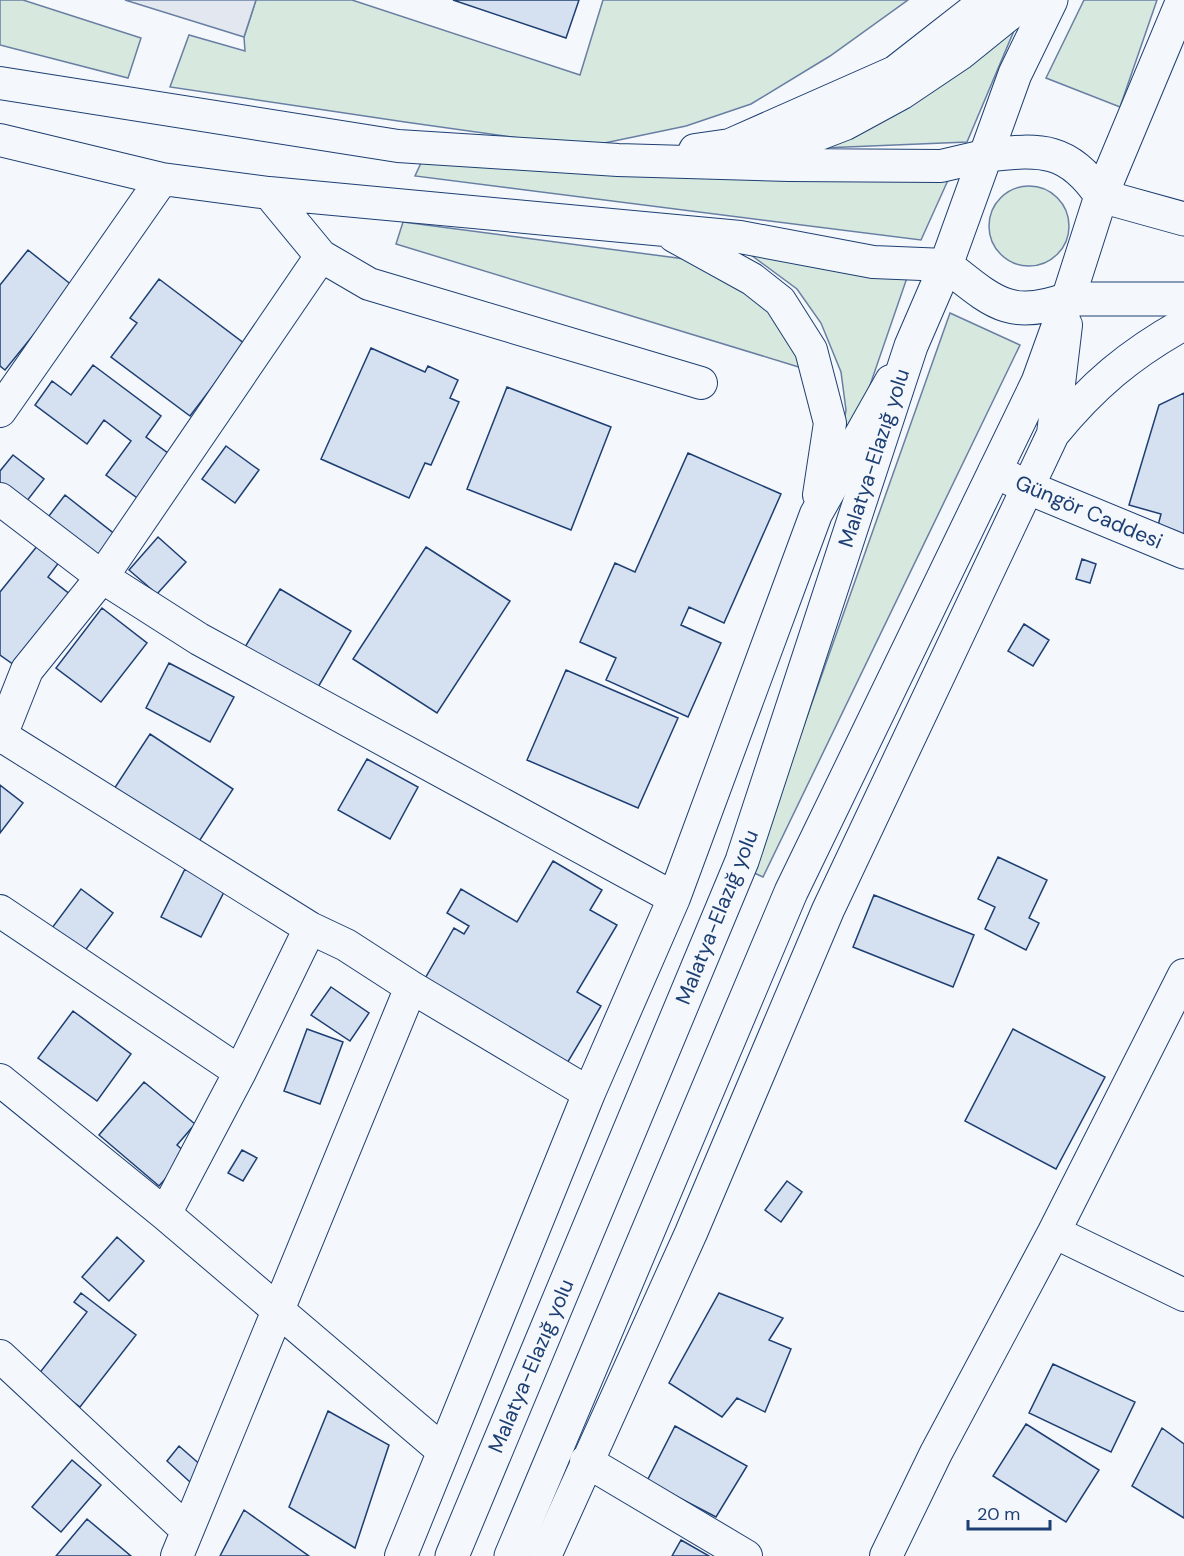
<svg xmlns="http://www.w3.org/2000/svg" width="1184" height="1556" font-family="'DM Sans',sans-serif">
<rect width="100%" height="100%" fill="#f4f7fb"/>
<!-- green -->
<path fill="#d7e8df" stroke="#687fa3" stroke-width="1.5" d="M0,0H23L141,38L128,78L0,45Z
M256,0H352L580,75L603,0H908L830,56L751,104L686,126L595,145L555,143L405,122L170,87L189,35L245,51L244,37Z
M1027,0L967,142L747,151Z
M1084,0H1157L1120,107L1046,78Z
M421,163L931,176L949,178L921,240L415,176Z
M989 226a40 40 0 1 1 80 0a40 40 0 1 1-80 0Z
M403,222L685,259L776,304L802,368L396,244Z
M751,255L909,272L847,452L839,451L846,410L841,372L821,323L797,289Z
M950,313L1020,345L763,877L752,872Z"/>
<!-- parking -->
<path fill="#e3e8f0" stroke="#687fa3" stroke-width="1.5" d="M125,0H256L244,37Z"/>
<!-- building -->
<path fill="#d5e0f0" stroke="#1d3f73" stroke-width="1.5" d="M453,0H579L566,38Z
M28,250L73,286L5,370L0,366V285Z
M159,279L245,344L190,416L111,357L137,323L130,318Z
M371,348L425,372L428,366L458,380L450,398L459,402L431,465L425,463L409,498L321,459Z
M93,365L161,416L146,437L172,456L140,500L106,475L131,441L104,420L87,444L35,405L52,381L71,395Z
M507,387L611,427L571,530L467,489Z
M1184,393V544L1155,537L1161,514L1129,505L1159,405Z
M226,446L259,470L235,503L202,479Z
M688,453L781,494L724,623L689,607L681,625L721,643L688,717L606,680L616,658L580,642L615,563L635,572Z
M13,455L44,479L19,511L0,496V471Z
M65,495L121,539L98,569L42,525Z
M158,537L186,562L157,594L129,570Z
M38,545L60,561L48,577L71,595L17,667L0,655V592Z
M426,547L510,601L437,713L353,659Z
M1082,559L1096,564L1090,583L1076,579Z
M280,589L351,631L314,694L242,652Z
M102,608L147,643L101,702L56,668Z
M1024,624L1049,640L1033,666L1008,651Z
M169,663L234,697L210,742L146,708Z
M566,670L678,718L638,808L527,760Z
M150,734L233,789L198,843L114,789Z
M367,759L418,787L390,839L338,810Z
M0,785L23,803L0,833Z
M998,857L1047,880L1029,918L1039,923L1026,950L985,929L995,907L978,899Z
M553,861L602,890L590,910L617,925L577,992L601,1006L566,1065L423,982L454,928L464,934L469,926L447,913L461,889L517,922Z
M185,869L225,890L201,937L161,917Z
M81,889L113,913L81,956L49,932Z
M874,895L974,935L953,987L853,947Z
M331,987L369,1013L350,1041L311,1015Z
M73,1011L131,1054L97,1101L38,1058Z
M307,1029L343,1042L320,1104L284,1091Z
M1013,1029L1105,1077L1056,1169L965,1121Z
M144,1082L195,1124L177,1145L187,1154L159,1186L99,1135Z
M242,1150L257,1158L243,1181L228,1173Z
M787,1181L802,1192L781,1222L765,1210Z
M117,1237L144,1261L109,1301L82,1277Z
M81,1293L136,1335L80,1407L38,1375L87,1312L74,1302Z
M719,1293L783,1318L769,1340L791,1349L765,1412L737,1398L722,1417L669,1383Z
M1053,1364L1135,1402L1111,1452L1029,1413Z
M328,1411L389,1445L355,1548L289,1507Z
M1026,1424L1099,1470L1066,1522L993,1476Z
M675,1426L747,1466L716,1517L647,1481Z
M1162,1428L1184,1444V1518L1132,1486Z
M179,1446L203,1467L190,1482L167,1461Z
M72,1460L101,1485L61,1532L32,1507Z
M244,1510L309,1556H220Z
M87,1519L131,1556H56Z
M681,1540L709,1556H672Z"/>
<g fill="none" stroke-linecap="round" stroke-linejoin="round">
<defs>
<path id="minor" d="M0,83L398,146L618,160L789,165L941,166L988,155
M0,140L162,179L269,193L740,237L873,262L946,265
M753,145L788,146L845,124L902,93L960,54L1027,0
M695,150L730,145L895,72L987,0
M269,193L321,256L369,284L701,383
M674,236L752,279L780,301L811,350L830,423L819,495
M0,411L162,179
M1053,434L1066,325
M0,499L102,577L199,639L674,898
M2,736L310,928L346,945L411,987L589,1093
M0,738L27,670L102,577L321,256
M0,911L240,1072
M0,1080L165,1214L442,1450
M165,1214L240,1072L310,928
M1054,1232L1184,1295
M0,1356L187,1530
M586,1461L746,1556
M177,1556L411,987
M401,1556L589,1093L674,898L816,514L891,381
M545,1556L691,1233L828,910L1053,434C1092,386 1130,354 1184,324
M886,1556L936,1453L1054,1232L1184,975"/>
<path id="major" d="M1101,196L1184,219
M1068,299H1184
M995,471L1029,488L1184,552"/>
<path id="highway" d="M988,155C1041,149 1069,148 1101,196
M946,265C992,301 1009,321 1068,299
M452,1556L742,861L911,346L946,265L1015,74L1051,0
M511,1556L791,892L1038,382L1068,299L1101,196L1183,0"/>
</defs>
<!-- minor casing -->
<use href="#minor" stroke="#1d3f73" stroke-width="34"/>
<!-- major casing -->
<use href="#major" stroke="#1d3f73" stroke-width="35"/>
<!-- highway casing -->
<use href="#highway" stroke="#1d3f73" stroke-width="35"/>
<!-- minor -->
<use href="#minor" stroke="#f4f7fb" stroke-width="32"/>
<!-- major -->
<use href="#major" stroke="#f4f7fb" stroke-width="33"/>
<!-- highway -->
<use href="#highway" stroke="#f4f7fb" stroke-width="33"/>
</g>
<g text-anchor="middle" stroke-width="4.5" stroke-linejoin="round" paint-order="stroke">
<!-- street labels -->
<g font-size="21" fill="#1d3f73" stroke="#f4f7fb">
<text transform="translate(874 458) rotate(-72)" y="7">Malatya-Elazığ yolu</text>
<text transform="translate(1089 512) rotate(23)" y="7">Güngör Caddesi</text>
<text transform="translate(717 917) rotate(-68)" y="7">Malatya-Elazığ yolu</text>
<text transform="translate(531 1366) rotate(-67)" y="7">Malatya-Elazığ yolu</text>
</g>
</g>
<!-- scale -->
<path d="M968 1520v9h82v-9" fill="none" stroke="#1d3f73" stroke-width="3"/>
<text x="977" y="1520" font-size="18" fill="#1d3f73" stroke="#f4f7fb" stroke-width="4.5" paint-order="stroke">20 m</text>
</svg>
